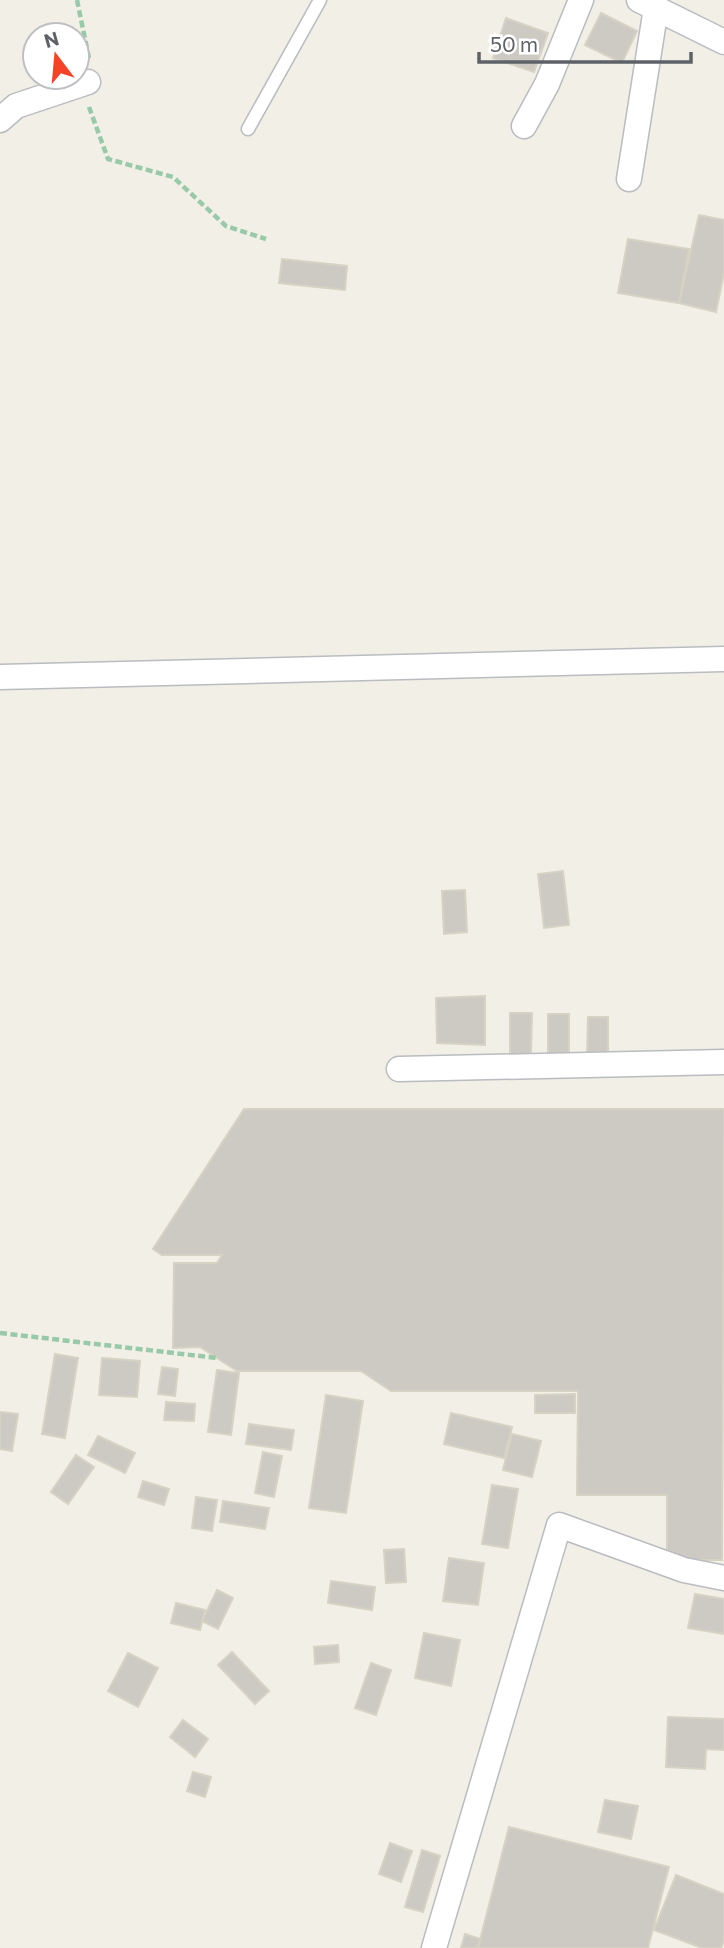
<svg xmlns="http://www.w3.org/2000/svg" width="724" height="1948" font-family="Commissioner,sans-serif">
<rect width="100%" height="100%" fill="#f1efe6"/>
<!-- building -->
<path fill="#cccac3" stroke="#d6d2c4" stroke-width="2" d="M601,13L637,31L622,63L585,45Z
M506,18L548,33L534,72L493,58Z
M699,215L724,220V273L716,312L679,303Z
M628,239L689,249L679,303L618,293Z
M282,259L347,266L345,290L279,283Z
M563,871L569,925L544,928L538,874Z
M465,890L467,932L444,934L442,891Z
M485,996V1045L437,1043L436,998Z
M510,1013H532L531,1055H510Z
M548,1014H569V1056L548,1057Z
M588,1017H608V1059H587Z
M244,1109H724L722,1560H667V1495H577L578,1391H391L361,1371H237L200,1347L173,1348L174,1263H217L222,1255H162L153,1249Z
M55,1354L78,1358L65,1438L42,1434Z
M102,1358L140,1361L137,1397L99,1395Z
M162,1367L178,1369L175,1396L158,1394Z
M217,1370L239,1373L231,1435L208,1432Z
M575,1394V1413H535V1395Z
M326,1395L363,1401L346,1513L309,1508Z
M166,1402L195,1404L194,1421L164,1420Z
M0,1412L18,1414L12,1451L0,1449Z
M451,1413L512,1427L504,1458L444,1444Z
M249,1424L294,1430L291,1450L246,1444Z
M512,1434L541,1441L532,1477L503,1470Z
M98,1436L135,1453L125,1473L88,1455Z
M263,1452L282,1456L274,1497L255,1493Z
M76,1455L94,1467L68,1504L51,1492Z
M143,1481L169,1489L164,1505L138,1497Z
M492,1485L518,1489L508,1548L482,1544Z
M196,1497L217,1500L212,1531L192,1528Z
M223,1501L269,1508L265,1529L220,1522Z
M404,1549L406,1582L386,1583L384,1550Z
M449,1558L484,1563L478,1605L443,1601Z
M331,1581L375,1587L372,1610L328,1603Z
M217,1590L233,1598L218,1629L202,1621Z
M695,1594L724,1599V1634L688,1628Z
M176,1603L205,1610L200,1630L171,1623Z
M424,1633L460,1640L451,1686L415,1678Z
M338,1645L339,1662L315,1664L314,1647Z
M232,1652L269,1691L255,1704L218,1665Z
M128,1653L158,1668L138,1707L108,1691Z
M371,1663L391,1670L376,1715L355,1708Z
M668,1717L724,1719V1750L706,1749L705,1769L666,1767Z
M183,1720L208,1739L195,1757L170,1737Z
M193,1772L211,1777L205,1797L187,1791Z
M605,1800L638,1806L631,1839L598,1832Z
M509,1827L669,1867L648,1948H478Z
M390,1843L412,1851L401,1882L379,1874Z
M422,1850L440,1856L423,1912L405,1907Z
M676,1875L724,1894V1941L721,1948H702L654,1930Z
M465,1934L480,1939L477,1948H461Z"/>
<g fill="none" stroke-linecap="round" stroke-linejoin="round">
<defs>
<path id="service" d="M248,129L320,0"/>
<path id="minor" d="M639,0L724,42
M0,120L16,106L88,82
M524,126L547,84L581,0
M629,179L656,8
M0,677L724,659
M399,1069L724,1062
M434,1948L559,1525L684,1570L724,1578"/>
</defs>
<!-- service casing -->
<use href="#service" stroke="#b9bcc1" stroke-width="15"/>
<!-- minor casing -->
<use href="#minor" stroke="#b9bcc1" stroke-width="27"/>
<!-- path -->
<path stroke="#98c9a9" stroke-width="4.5" stroke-dasharray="7 3.5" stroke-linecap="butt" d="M77,0L89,58
M89,107L108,159L173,177L226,226L266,239
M0,1333L217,1358"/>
<!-- service -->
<use href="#service" stroke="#fff" stroke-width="12"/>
<!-- minor -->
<use href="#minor" stroke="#fff" stroke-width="24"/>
</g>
<!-- north arrow -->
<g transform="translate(56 56) rotate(344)"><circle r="33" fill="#ffffff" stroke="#bfc0c3" stroke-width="2"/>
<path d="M0-5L12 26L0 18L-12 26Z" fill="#f64227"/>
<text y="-10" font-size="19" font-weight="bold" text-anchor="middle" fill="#5e6268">N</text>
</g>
<!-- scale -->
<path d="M479 52v10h212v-10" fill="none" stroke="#5e6268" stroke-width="3.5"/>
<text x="490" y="52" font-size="21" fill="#5e6268" stroke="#ffffff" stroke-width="5" paint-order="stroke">50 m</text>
</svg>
